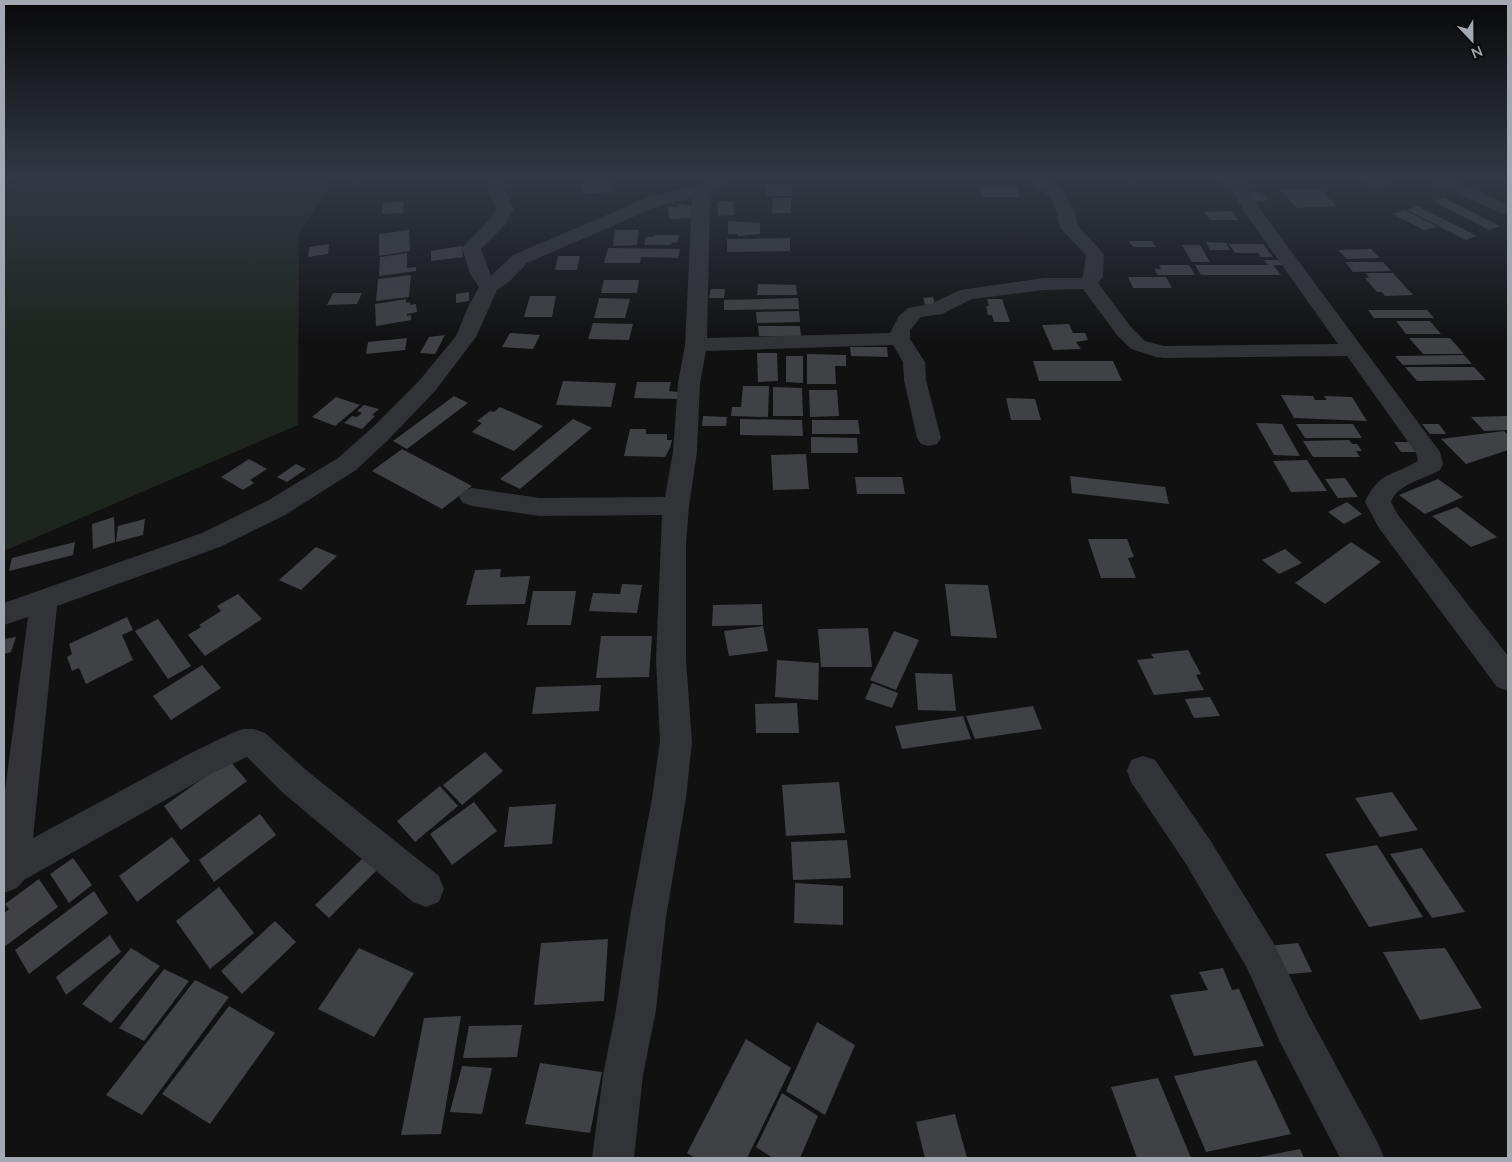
<svg xmlns="http://www.w3.org/2000/svg" width="1512" height="1162" font-family="Lato,sans-serif">
<rect width="100%" height="100%" fill="#111112"/>
<!-- green -->
<path fill="#1e251e" d="M20,179H334L299,235L298,425L4,551V200L10,195Z"/>
<!-- building -->
<path fill="#404145" d="M351,179H367L366,182L349,183Z
M1117,179H1140L1132,184Z
M1215,179H1232L1237,182L1226,185Z
M1359,179H1385L1392,183L1374,187Z
M610,181L617,191L583,194L582,183Z
M766,184H792V196H766Z
M979,185H1013L1014,188H1017L1020,197H982Z
M1280,190H1321L1336,206L1297,208L1289,200L1294,199H1288Z
M1247,192H1261L1268,200L1255,202Z
M773,198H791V213H772Z
M1444,198L1500,226L1489,230L1433,201Z
M404,201L403,213L382,214L383,203Z
M717,201H733L734,215L718,216Z
M679,204L691,206L692,218L669,219L668,207H679Z
M1417,206L1477,236L1466,240L1407,210Z
M1405,210L1437,227L1424,230L1393,214Z
M1232,211L1238,220H1210L1204,212Z
M728,221L760,223V234L738,236L737,234H728Z
M409,230L410,251L379,256V234Z
M615,230H639L637,245L613,246Z
M654,235H679L677,243L672,242L671,245H644L646,237H653Z
M790,238V251L727,252V239Z
M1129,241H1152L1156,247H1133Z
M1206,242L1226,243L1230,250H1210Z
M329,244L328,254L308,257L309,247Z
M1229,244H1263L1273,257H1261L1258,253H1235Z
M1182,245H1200L1210,262H1192Z
M462,246L463,257L431,261V251Z
M608,248L680,249L678,258L641,257L640,263H604Z
M1371,249L1380,258L1347,259L1338,250Z
M407,253V268L416,267V271L379,276L380,257Z
M558,256H580L577,270H555Z
M1264,260H1278L1282,265H1273L1281,275H1201L1195,265H1268Z
M1345,262H1383L1391,271L1353,272Z
M1159,265H1189L1195,275H1158L1154,269H1161Z
M1366,273H1393L1413,295L1385,296L1382,292H1377L1365,278H1369Z
M411,275L409,297L376,301L378,279Z
M1128,277H1166L1172,288H1133Z
M604,280H639L637,293H601Z
M758,284L796,285L797,295H757Z
M711,289H725L724,298H709Z
M469,292V301L456,303V294Z
M333,293H362L357,304L327,305Z
M530,296H556L552,317H524Z
M933,297L935,304L925,305L923,298Z
M599,298L630,299L625,318H594Z
M798,298L799,309L724,310V300Z
M406,299V303L410,302V305L416,304L417,312L407,314V316L411,315V320L376,326L375,304Z
M987,299H1002L1010,322H994L992,315H988L986,306H989Z
M1368,310H1427L1434,318H1374Z
M799,311L800,322L757,323L756,312Z
M1396,321H1430L1441,334H1406Z
M593,323L633,324L629,340L588,339Z
M1069,324L1073,333H1085L1088,340L1076,342L1081,349L1053,350L1042,325Z
M758,326H800L801,336H759Z
M510,333L540,335L533,349L502,347Z
M445,335L435,354L420,353L429,337Z
M407,338L405,350L366,354L368,342Z
M1409,338H1450L1464,354H1423Z
M850,347H887L888,357L851,356Z
M757,353H777L778,381L758,382Z
M807,354L846,355V366H835L836,384H807Z
M1464,355L1472,364L1403,365L1395,356Z
M786,356H803V383L786,382Z
M1033,361H1113L1122,381H1039Z
M1405,367H1474L1486,380L1417,381Z
M563,381L616,383L611,407L556,405Z
M637,382H671L669,391L679,392L678,399L634,398Z
M743,386H769L768,417L731,416L732,407H741Z
M773,387L802,388L803,416H773Z
M809,390H837L839,416L810,417Z
M1281,395L1313,396L1315,400H1327L1324,396L1352,397L1367,421L1294,418Z
M454,396L468,403L407,449L393,441Z
M336,397L360,405L335,426L312,417Z
M1006,398L1035,399L1041,420H1011Z
M364,405L379,409L372,415L375,416L362,429L344,423L352,416L357,417L362,413L357,411Z
M500,407L543,426L514,451L472,432L482,423L477,421L490,411L494,412Z
M703,416L727,417L726,426H702Z
M1508,416V430L1484,431L1471,417Z
M573,419L592,428L520,489L500,479Z
M740,419L802,420L803,436L740,435Z
M812,420H858L860,434H812Z
M1256,423L1282,424L1300,456L1274,455Z
M1296,424H1353L1362,438H1305Z
M1422,424H1439L1446,434H1430Z
M630,429H646V434H667V440H672L670,448L665,457L624,456Z
M1504,431L1508,435V450L1466,464L1441,439Z
M811,437L857,438L858,453H811Z
M1349,440L1352,444H1357L1362,451H1356L1360,457H1313L1303,441Z
M1394,442H1410L1418,452H1401Z
M402,449L472,486L442,509L372,471Z
M806,454L809,489L773,490L771,455Z
M249,459L267,469L250,480L254,483L243,490L221,477Z
M1307,460L1327,491L1291,492L1273,461Z
M296,464L306,469L287,482L277,477Z
M1070,476L1165,487L1169,504L1072,493Z
M855,477H902L905,494H857Z
M1345,478L1358,497L1338,498L1325,479Z
M1438,479L1463,497L1425,514L1399,495Z
M1347,502L1362,514L1344,524L1328,512Z
M1457,507L1497,537L1471,547L1432,516Z
M114,517L115,542L93,549L92,524Z
M145,519L143,535L116,542L118,526Z
M1088,539H1127L1134,557L1128,558L1136,578H1101Z
M75,542L73,555L9,571L12,558Z
M1351,542L1381,562L1325,604L1295,583Z
M316,547L337,556L301,590L279,580Z
M1285,549L1302,563L1279,574L1262,560Z
M501,569L500,577L530,576L525,604L466,605L475,570Z
M622,584L642,585L637,613L589,611L593,593L620,594Z
M945,584L988,585L997,638L951,636Z
M533,591H576L571,625H527Z
M238,594L262,619L205,656L188,635L201,627L199,625L221,611L217,606Z
M762,604L763,625L712,626L713,605Z
M127,617L133,630L122,635L133,660L86,684L79,668L72,671L67,657L72,654L69,644Z
M158,619L191,666L168,679L135,631Z
M763,626L768,651L729,656L724,631Z
M868,628L872,667H821L818,629Z
M894,631L919,640L896,690L870,680Z
M601,636H652L649,677L596,678Z
M16,637L11,652L4,654V639Z
M1188,650L1201,674L1196,675L1204,690L1154,695L1137,660L1154,658L1151,654Z
M777,660L819,663L818,700L775,697Z
M202,665L221,688L171,720L153,696Z
M915,673L952,674L956,711L918,710Z
M872,683L898,693L892,708L865,699Z
M601,685L599,711L532,714L536,687Z
M1210,697L1220,716L1194,718L1185,699Z
M797,703L799,733H756L755,704Z
M1033,706L1042,729L975,739L966,716Z
M963,716L971,739L902,749L895,726Z
M485,752L503,771L462,805L443,785Z
M229,760L247,781L181,830L164,806Z
M839,782L845,833L786,836L782,785Z
M440,786L458,806L415,842L397,821Z
M1392,792L1418,830L1380,837L1355,798Z
M474,802L497,831L452,865L430,834Z
M556,804L552,844L504,847L509,807Z
M260,814L276,835L214,882L199,860Z
M172,837L190,861L137,902L119,876Z
M847,840L851,878L793,880L791,842Z
M1377,845L1423,917L1369,927L1325,854Z
M1422,848L1465,912L1432,918L1390,854Z
M364,857L377,870L329,918L315,905Z
M73,858L92,885L69,903L50,874Z
M39,879L58,907L4,947V913L9,909L5,904Z
M795,883L843,886V925L794,923Z
M219,887L254,933L210,969L176,921Z
M94,891L108,913L29,974L15,950Z
M275,921L296,942L242,994L221,971Z
M110,935L121,952L66,995L56,977Z
M608,939L604,1001L534,1005L541,943Z
M1298,943L1312,972L1280,975L1268,946Z
M131,948L160,966L111,1023L82,1004Z
M359,948L414,973L374,1037L318,1009Z
M1445,948L1482,1008L1420,1020L1383,952Z
M1223,968L1232,990L1239,989L1264,1046L1194,1056L1170,995L1208,990L1199,972Z
M164,969L189,981L144,1041L119,1028Z
M195,980L229,997L142,1115L106,1095Z
M229,1006L275,1033L210,1124L162,1094Z
M461,1016L441,1134L401,1135L424,1018Z
M817,1022L855,1045L825,1115L786,1091Z
M522,1025L517,1057L463,1058L469,1026Z
M746,1039L791,1068L747,1158H695L687,1153Z
M1256,1060L1291,1134L1206,1152L1174,1076Z
M540,1063L602,1072L590,1133L525,1124Z
M462,1066L492,1068L482,1114L450,1112Z
M1158,1078L1191,1158H1137L1111,1087Z
M782,1093L818,1116L800,1158H773L756,1147Z
M955,1114L967,1158H925L916,1122Z
M1300,1149L1304,1158H1260V1157Z"/>
<g fill="none" stroke-linecap="round" stroke-linejoin="round">
<!-- minor -->
<path fill="#323337" fill-rule="evenodd" d="M484,179H500L514,209L505,225L481,249L491,276L513,255L649,197L680,189L694,187L708,179H728L726,183L707,194L710,200L707,338L890,333L899,316L908,308L931,304L960,290L1044,278H1081L1083,276L1086,255L1060,228L1056,210L1050,197L1027,179H1046L1063,190L1074,210L1078,226L1104,254L1103,277L1098,283L1131,327L1145,341L1164,346L1338,344L1245,213L1230,186L1236,179H1253L1247,187L1262,212L1440,452L1443,464L1440,470C1424,480 1398,483 1391,502L1398,515L1508,656V691L1497,687L1379,528L1365,502C1379,471 1393,476 1418,461L1416,453L1347,356L1164,358L1156,357L1131,349L1117,335L1083,289L1044,290L972,299L942,314L921,317L910,330V339L925,362L926,380L941,438L937,444L929,446L921,444L917,438L904,380L903,362L893,345L706,351L700,383L697,452L689,506L686,543V660L692,742L686,798L666,917L656,1010L643,1075L634,1158H592L603,1075L616,1010L630,917L652,798L660,742L656,660L662,515L539,516L472,506L463,503L459,497L463,491L472,488L539,498L665,497L673,452L678,383L685,345L692,200V198L661,205L527,263L510,281L497,290L476,337L435,391L388,440L356,470L285,515L220,547L57,606L33,838L191,753L232,733L243,729H254L265,733L306,770L439,876L444,889L439,902L426,907L413,902L282,792L247,757L213,773L24,880L17,888L4,893V798L28,617L4,625V603L202,533L267,501L338,458L372,428L419,381L456,336L469,305L479,287L470,274L462,248L491,218L496,209Z
M1430,179H1452L1508,205V216L1432,183Z
M1143,756L1155,760L1210,840L1273,942L1308,1014L1378,1143L1384,1158H1340L1280,1042L1247,968L1186,864L1131,782L1127,771L1131,760Z"/>
</g>
<!-- sky -->
<linearGradient id="sky" x2="0" y2="1"><stop stop-color="#09090a"/><stop offset="0.52" stop-color="#323844"/><stop offset="1" stop-color="#323844" stop-opacity="0"/></linearGradient>
<rect width="1512" height="342" fill="url(#sky)"/>
<!-- border -->
<rect width="1512" height="1162" fill="none" stroke="#a4a8b2" stroke-width="10"/>
<!-- north arrow -->
<g transform="translate(1472 40) rotate(158)" stroke="#0c0c0d" stroke-width="4" paint-order="stroke">
<path d="M0-4L9 19L0 12L-9 19Z" fill="#a4a8b2"/>
<text y="-8" font-size="14" font-weight="bold" text-anchor="middle" fill="#a4a8b2">N</text>
</g>
</svg>
